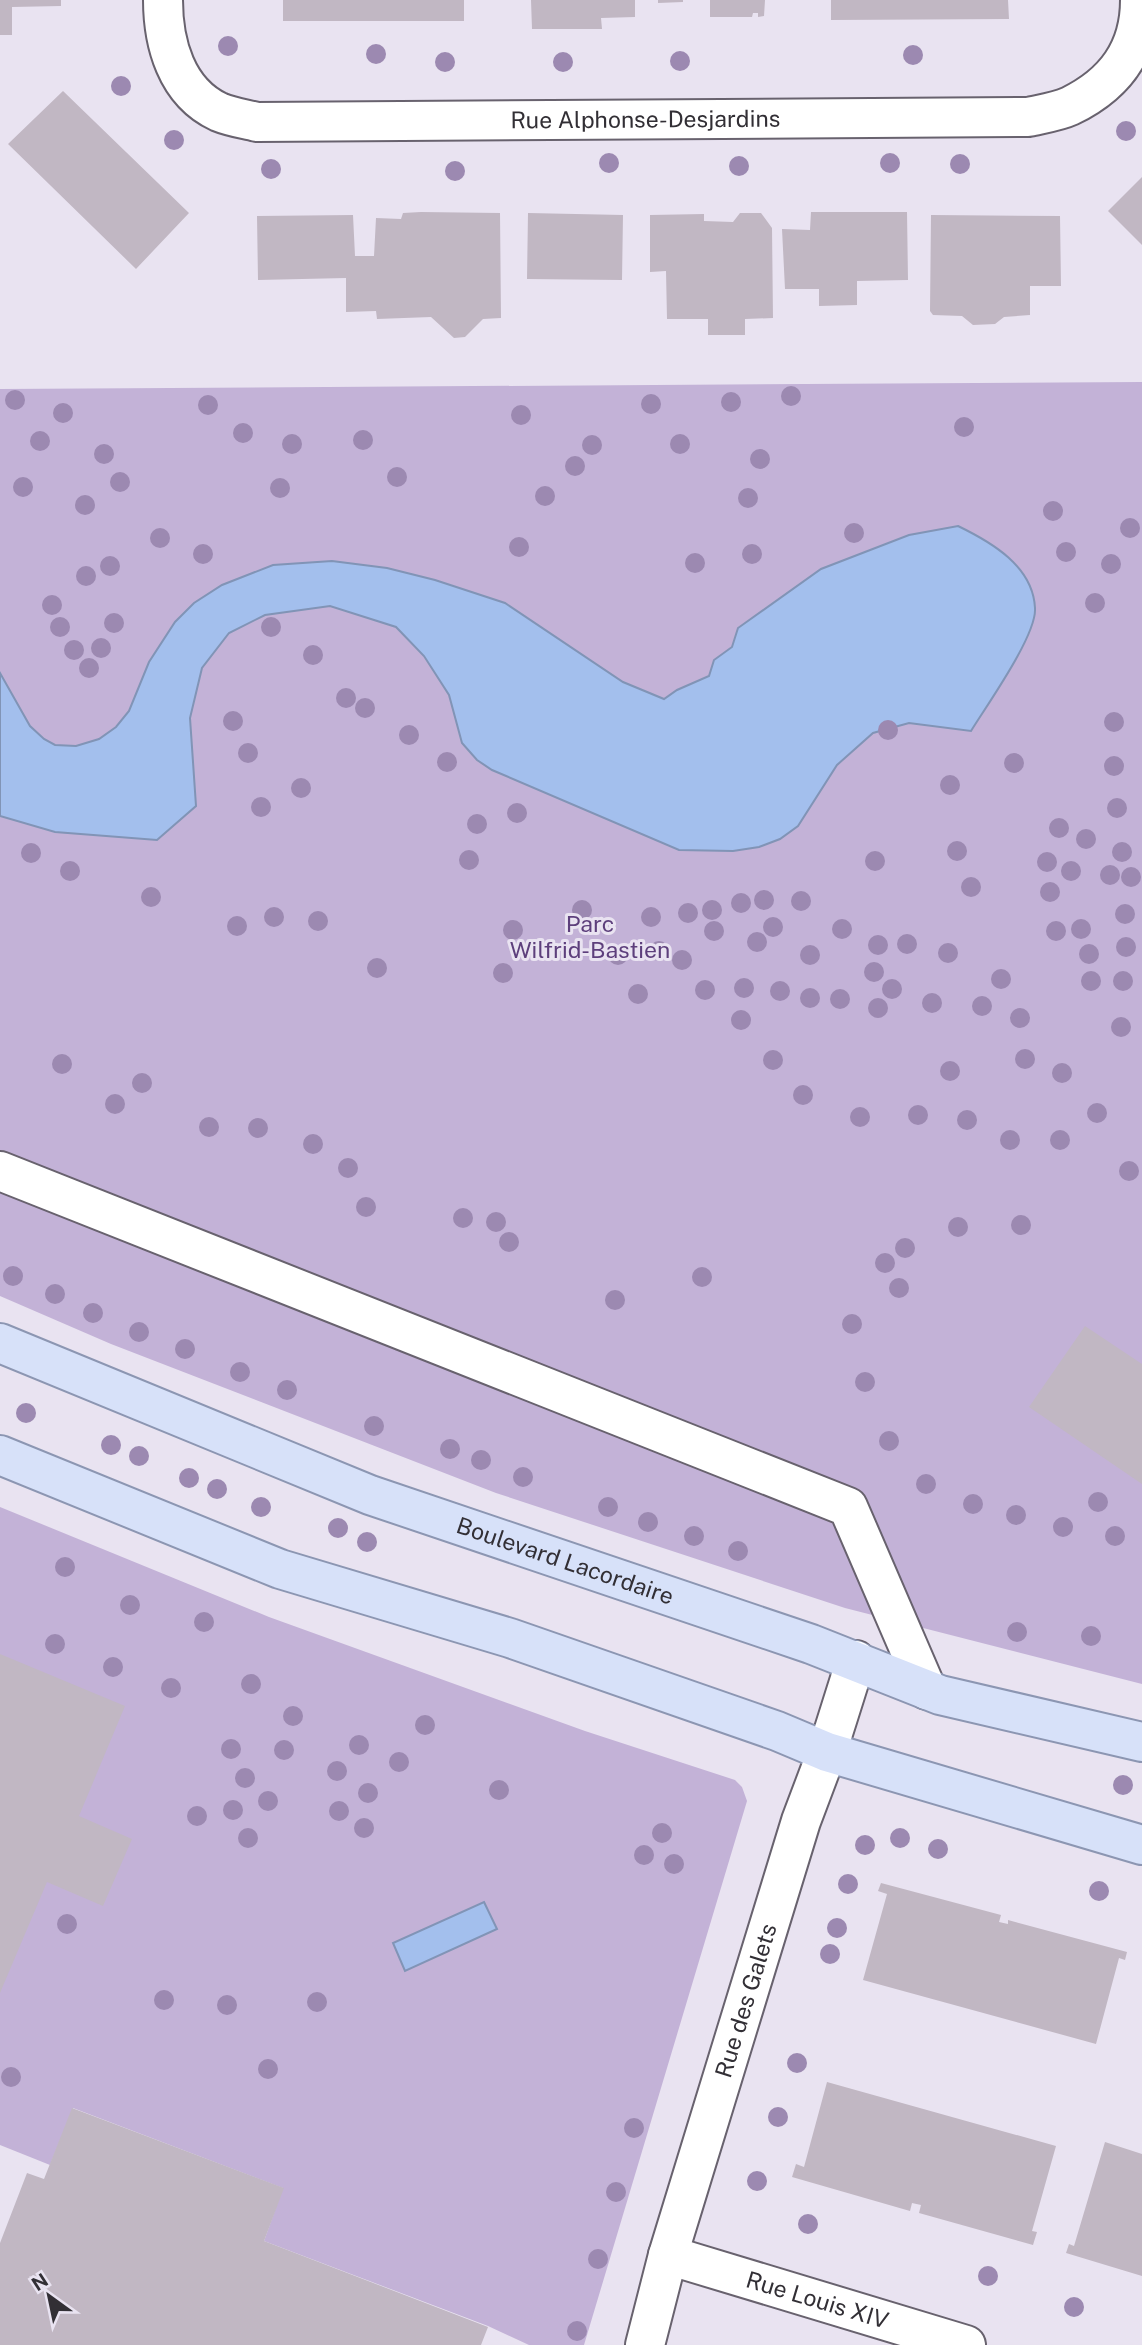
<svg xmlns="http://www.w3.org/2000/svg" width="1142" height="2345" font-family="'Public Sans',sans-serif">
<rect width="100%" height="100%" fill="#e9e3f1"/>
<!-- green -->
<path fill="#c3b2d7" d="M1142,382V1684L845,1608L496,1493L111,1344L0,1296V389Z
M0,1507L269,1617L585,1731L735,1780L742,1787L747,1801L584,2345H529L488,2326L264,2241L283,2188L73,2108L50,2165L0,2145Z"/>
<!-- water -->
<path fill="#a3bfed" stroke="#8194b6" stroke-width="2" d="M958,526C991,542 1033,566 1035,608C1037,635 987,705 971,731L909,723L873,733L837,765L798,826L780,839L759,847L733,851L679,850L492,770L477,760L462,743L449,695L424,656L396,627L330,606L265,615L229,633L202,668L190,718L196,806L157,840L55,832L0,816V673L30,726L44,739L55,745L76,746L99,739L116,727L129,711L149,662L175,622L194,603L222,585L273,565L332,561L387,568L435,580L505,603L623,682L664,699L677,690L709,676L714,660L732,647L738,628L821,569L909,535Z
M484,1902L497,1929L405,1971L393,1943Z"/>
<!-- building -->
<path fill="#c1b7c3" d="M0,0H61V6L12,7V35H0Z
M283,0H464V21H283Z
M531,0H635V17L601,18L602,29H532Z
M658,0H683V2L658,3Z
M710,0H765L764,16L758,17V13H753L752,17H710Z
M831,0H1008L1009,19L831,20Z
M63,91L189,213L136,269L8,144Z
M1142,177V245L1108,211Z
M421,212L500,213L501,318L483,319L465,337L454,338L431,317L377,319L376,311L346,312V278L258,280L257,216L353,215L355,256H374L376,218L401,219L403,213Z
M811,212H907L908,280L857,281V305L819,306V289H785L782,229L810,230Z
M528,213L623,215L622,280L527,279Z
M740,213H761L772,228L773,318L745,319V335H708V319H667L666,271L650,272V215L704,214V221L733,222Z
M931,215L1060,216L1061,286H1030V315L1004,317L995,324L973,325L962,316L933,315L930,311Z
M1085,1326L1142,1364V1484L1029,1407Z
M0,1654L125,1706L79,1816L132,1839L103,1906L47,1882L0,1993Z
M881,1883L1001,1915L999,1922L1008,1924V1920L1127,1952L1125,1960L1119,1958L1096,2044L863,1980L887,1894L878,1891Z
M827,2082L1056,2146L1032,2231L1037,2232L1033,2245L919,2213L921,2205L912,2203L910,2211L792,2177L796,2164L804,2167Z
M72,2108L284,2188L264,2241L488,2327L481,2345H0V2243L27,2173L44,2179Z
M1105,2142L1142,2154V2276L1066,2253L1069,2244L1074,2246Z"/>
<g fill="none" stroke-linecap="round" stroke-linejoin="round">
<defs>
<g id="minor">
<path id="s1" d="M163,0C163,43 176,92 219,112C231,117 245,119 257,122L1028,117C1041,114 1057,112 1070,106C1115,84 1140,50 1140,0"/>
<path d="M0,1171L848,1507L927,1690"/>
<path id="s2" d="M668,2255L966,2345"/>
<path id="s3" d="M645,2345L668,2255L801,1821L827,1752L856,1660"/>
</g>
<g id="major">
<path id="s4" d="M0,1343L370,1495L811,1644L940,1695L1142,1742"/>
<path d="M0,1455L280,1569L510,1638L777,1731L827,1752L1142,1845"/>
</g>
</defs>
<!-- minor casing -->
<use href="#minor" stroke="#68626e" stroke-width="42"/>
<!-- major casing -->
<use href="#major" stroke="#8c96b2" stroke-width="42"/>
<!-- minor -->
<use href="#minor" stroke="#fff" stroke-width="38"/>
<!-- major -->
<use href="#major" stroke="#d7e1f9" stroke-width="38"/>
</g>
<!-- trees -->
<g fill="#9c89b1">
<circle cx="228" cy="46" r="10"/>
<circle cx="376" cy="54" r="10"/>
<circle cx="913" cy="55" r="10"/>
<circle cx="680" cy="61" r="10"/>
<circle cx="445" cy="62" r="10"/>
<circle cx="563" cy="62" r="10"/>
<circle cx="121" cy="86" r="10"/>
<circle cx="1126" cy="131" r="10"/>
<circle cx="174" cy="140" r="10"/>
<circle cx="609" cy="163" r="10"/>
<circle cx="890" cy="163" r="10"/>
<circle cx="960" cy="164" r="10"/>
<circle cx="739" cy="166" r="10"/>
<circle cx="271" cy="169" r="10"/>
<circle cx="455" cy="171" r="10"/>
<circle cx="791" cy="396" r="10"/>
<circle cx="15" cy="400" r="10"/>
<circle cx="731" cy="402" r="10"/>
<circle cx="651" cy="404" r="10"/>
<circle cx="208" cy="405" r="10"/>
<circle cx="63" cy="413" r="10"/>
<circle cx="521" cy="415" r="10"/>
<circle cx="964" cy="427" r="10"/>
<circle cx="243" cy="433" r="10"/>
<circle cx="363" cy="440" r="10"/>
<circle cx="40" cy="441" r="10"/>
<circle cx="292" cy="444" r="10"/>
<circle cx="680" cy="444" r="10"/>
<circle cx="592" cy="445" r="10"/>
<circle cx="104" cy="454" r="10"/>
<circle cx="760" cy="459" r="10"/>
<circle cx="575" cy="466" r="10"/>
<circle cx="397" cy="477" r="10"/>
<circle cx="120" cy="482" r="10"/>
<circle cx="23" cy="487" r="10"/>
<circle cx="280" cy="488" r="10"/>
<circle cx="545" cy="496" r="10"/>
<circle cx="748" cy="498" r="10"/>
<circle cx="85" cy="505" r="10"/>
<circle cx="1053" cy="511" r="10"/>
<circle cx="1130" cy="528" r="10"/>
<circle cx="854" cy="533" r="10"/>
<circle cx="160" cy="538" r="10"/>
<circle cx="519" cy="547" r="10"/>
<circle cx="1066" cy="552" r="10"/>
<circle cx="203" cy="554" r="10"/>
<circle cx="752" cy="554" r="10"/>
<circle cx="695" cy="563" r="10"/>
<circle cx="1111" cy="564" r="10"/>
<circle cx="110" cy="566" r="10"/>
<circle cx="86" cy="576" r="10"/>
<circle cx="1095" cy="603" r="10"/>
<circle cx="52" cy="605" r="10"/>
<circle cx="114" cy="623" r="10"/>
<circle cx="60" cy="627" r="10"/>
<circle cx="271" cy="627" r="10"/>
<circle cx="101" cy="648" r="10"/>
<circle cx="74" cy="650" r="10"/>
<circle cx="313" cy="655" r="10"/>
<circle cx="89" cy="668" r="10"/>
<circle cx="346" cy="698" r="10"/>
<circle cx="365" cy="708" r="10"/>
<circle cx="233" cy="721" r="10"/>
<circle cx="1114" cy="722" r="10"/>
<circle cx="888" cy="730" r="10"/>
<circle cx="409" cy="735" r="10"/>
<circle cx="248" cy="753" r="10"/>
<circle cx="447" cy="762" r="10"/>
<circle cx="1014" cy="763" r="10"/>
<circle cx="1114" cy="766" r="10"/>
<circle cx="950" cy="785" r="10"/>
<circle cx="301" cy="788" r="10"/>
<circle cx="261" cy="807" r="10"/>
<circle cx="1117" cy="808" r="10"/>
<circle cx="517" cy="813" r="10"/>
<circle cx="477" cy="824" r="10"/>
<circle cx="1059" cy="828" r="10"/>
<circle cx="1086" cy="839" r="10"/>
<circle cx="957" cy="851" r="10"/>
<circle cx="1122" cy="852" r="10"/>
<circle cx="31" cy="853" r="10"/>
<circle cx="469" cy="860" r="10"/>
<circle cx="875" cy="861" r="10"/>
<circle cx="1047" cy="862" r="10"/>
<circle cx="70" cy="871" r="10"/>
<circle cx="1071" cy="871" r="10"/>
<circle cx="1110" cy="875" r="10"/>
<circle cx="1131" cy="877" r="10"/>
<circle cx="971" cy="887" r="10"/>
<circle cx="1050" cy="892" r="10"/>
<circle cx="151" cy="897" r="10"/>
<circle cx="764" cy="900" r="10"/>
<circle cx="801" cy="901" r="10"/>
<circle cx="741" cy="903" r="10"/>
<circle cx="582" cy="910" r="10"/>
<circle cx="712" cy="910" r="10"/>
<circle cx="688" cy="913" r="10"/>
<circle cx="1125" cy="914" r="10"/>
<circle cx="274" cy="917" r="10"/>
<circle cx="651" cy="917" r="10"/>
<circle cx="318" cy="921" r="10"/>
<circle cx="237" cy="926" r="10"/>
<circle cx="773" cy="927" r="10"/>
<circle cx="842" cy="929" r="10"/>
<circle cx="1081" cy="929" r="10"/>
<circle cx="513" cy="930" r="10"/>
<circle cx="714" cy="931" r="10"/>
<circle cx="1056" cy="931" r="10"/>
<circle cx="757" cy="942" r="10"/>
<circle cx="907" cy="944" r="10"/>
<circle cx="878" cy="945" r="10"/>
<circle cx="1126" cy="947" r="10"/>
<circle cx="659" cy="951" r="10"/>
<circle cx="948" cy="953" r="10"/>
<circle cx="1089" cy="954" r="10"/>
<circle cx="618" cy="955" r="10"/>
<circle cx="810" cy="955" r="10"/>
<circle cx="682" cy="960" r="10"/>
<circle cx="377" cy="968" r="10"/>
<circle cx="874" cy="972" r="10"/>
<circle cx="503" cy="973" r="10"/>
<circle cx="1001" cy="979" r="10"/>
<circle cx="1091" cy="981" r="10"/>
<circle cx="1123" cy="981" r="10"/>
<circle cx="744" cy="988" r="10"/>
<circle cx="892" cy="989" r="10"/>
<circle cx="705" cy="990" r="10"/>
<circle cx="780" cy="991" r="10"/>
<circle cx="638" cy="994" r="10"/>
<circle cx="810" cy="998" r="10"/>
<circle cx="840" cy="999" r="10"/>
<circle cx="932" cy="1003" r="10"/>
<circle cx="982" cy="1006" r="10"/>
<circle cx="878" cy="1008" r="10"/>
<circle cx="1020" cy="1018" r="10"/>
<circle cx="741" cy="1020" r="10"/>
<circle cx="1121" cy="1027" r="10"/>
<circle cx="1025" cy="1059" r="10"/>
<circle cx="773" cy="1060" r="10"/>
<circle cx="62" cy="1064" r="10"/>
<circle cx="950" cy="1071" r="10"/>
<circle cx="1062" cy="1073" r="10"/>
<circle cx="142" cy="1083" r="10"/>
<circle cx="803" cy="1095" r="10"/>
<circle cx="115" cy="1104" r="10"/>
<circle cx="1097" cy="1113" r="10"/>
<circle cx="918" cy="1115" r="10"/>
<circle cx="860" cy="1117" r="10"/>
<circle cx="967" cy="1120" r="10"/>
<circle cx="209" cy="1127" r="10"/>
<circle cx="258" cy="1128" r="10"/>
<circle cx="1010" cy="1140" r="10"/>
<circle cx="1060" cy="1140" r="10"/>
<circle cx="313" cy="1144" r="10"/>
<circle cx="348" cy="1168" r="10"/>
<circle cx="1129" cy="1171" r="10"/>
<circle cx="366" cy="1207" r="10"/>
<circle cx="463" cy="1218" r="10"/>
<circle cx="496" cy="1222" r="10"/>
<circle cx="1021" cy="1225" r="10"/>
<circle cx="958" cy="1227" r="10"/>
<circle cx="509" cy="1242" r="10"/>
<circle cx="905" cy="1248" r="10"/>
<circle cx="885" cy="1263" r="10"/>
<circle cx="13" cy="1276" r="10"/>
<circle cx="702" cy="1277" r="10"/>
<circle cx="899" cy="1288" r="10"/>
<circle cx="55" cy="1294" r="10"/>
<circle cx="615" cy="1300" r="10"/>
<circle cx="93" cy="1313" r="10"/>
<circle cx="852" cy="1324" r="10"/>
<circle cx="139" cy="1332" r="10"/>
<circle cx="185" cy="1349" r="10"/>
<circle cx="240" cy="1372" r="10"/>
<circle cx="865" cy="1382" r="10"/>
<circle cx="287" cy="1390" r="10"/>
<circle cx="26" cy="1413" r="10"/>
<circle cx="374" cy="1426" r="10"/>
<circle cx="889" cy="1441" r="10"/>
<circle cx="111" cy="1445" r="10"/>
<circle cx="450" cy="1449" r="10"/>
<circle cx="139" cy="1456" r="10"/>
<circle cx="481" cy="1460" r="10"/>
<circle cx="523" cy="1477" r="10"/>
<circle cx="189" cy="1478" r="10"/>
<circle cx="926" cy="1484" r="10"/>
<circle cx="217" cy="1489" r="10"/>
<circle cx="1098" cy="1502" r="10"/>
<circle cx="973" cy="1504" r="10"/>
<circle cx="261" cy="1507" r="10"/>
<circle cx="608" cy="1507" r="10"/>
<circle cx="1016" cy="1515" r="10"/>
<circle cx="648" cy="1522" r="10"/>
<circle cx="1063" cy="1527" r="10"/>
<circle cx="338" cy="1528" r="10"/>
<circle cx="694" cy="1536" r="10"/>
<circle cx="1115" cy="1536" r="10"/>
<circle cx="367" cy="1542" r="10"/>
<circle cx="738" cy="1551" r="10"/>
<circle cx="65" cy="1567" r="10"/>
<circle cx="130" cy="1605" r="10"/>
<circle cx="204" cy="1622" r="10"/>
<circle cx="1017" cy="1632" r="10"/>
<circle cx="1091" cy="1636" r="10"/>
<circle cx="55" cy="1644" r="10"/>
<circle cx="113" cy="1667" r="10"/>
<circle cx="251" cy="1684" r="10"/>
<circle cx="171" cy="1688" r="10"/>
<circle cx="293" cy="1716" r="10"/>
<circle cx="425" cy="1725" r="10"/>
<circle cx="359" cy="1745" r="10"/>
<circle cx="231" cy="1749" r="10"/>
<circle cx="284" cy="1750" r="10"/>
<circle cx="399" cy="1762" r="10"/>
<circle cx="337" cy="1771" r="10"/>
<circle cx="245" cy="1778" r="10"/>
<circle cx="1123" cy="1785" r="10"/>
<circle cx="499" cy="1790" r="10"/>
<circle cx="368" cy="1793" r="10"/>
<circle cx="268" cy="1801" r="10"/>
<circle cx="233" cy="1810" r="10"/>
<circle cx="339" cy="1811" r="10"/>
<circle cx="197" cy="1816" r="10"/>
<circle cx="364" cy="1828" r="10"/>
<circle cx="662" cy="1833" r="10"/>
<circle cx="248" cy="1838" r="10"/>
<circle cx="900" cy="1838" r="10"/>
<circle cx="865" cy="1845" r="10"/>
<circle cx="938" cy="1849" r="10"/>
<circle cx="644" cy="1855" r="10"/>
<circle cx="674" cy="1864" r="10"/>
<circle cx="848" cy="1884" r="10"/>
<circle cx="1099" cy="1891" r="10"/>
<circle cx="67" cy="1924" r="10"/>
<circle cx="837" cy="1928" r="10"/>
<circle cx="830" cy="1954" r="10"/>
<circle cx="164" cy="2000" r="10"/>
<circle cx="317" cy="2002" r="10"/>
<circle cx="227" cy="2005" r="10"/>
<circle cx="797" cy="2063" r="10"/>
<circle cx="268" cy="2069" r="10"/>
<circle cx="11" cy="2077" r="10"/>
<circle cx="778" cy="2117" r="10"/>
<circle cx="634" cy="2128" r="10"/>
<circle cx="757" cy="2181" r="10"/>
<circle cx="616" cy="2192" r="10"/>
<circle cx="808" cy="2224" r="10"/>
<circle cx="598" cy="2259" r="10"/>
<circle cx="988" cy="2276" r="10"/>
<circle cx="1074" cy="2307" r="10"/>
<circle cx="577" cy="2331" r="10"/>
</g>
<g text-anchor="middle" stroke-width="6" stroke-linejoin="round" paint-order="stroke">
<!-- street labels -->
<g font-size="23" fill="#322f35" stroke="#e9e3f1">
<text dy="8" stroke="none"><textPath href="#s1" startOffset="560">Rue Alphonse-Desjardins</textPath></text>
<text dy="8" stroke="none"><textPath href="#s4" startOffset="606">Boulevard Lacordaire</textPath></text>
<text dy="8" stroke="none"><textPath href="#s3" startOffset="359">Rue des Galets</textPath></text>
<text dy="8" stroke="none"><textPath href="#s2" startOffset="156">Rue Louis XIV</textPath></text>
</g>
<!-- park labels -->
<g font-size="23" fill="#5d3f7c" stroke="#e9e3f1">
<text x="590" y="932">Parc<tspan x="590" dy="26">Wilfrid-Bastien</tspan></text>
</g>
</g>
<!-- north arrow -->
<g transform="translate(49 2296) rotate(327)" stroke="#e9e3f1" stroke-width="5" paint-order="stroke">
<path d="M0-5L12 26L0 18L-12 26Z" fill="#322f35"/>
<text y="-10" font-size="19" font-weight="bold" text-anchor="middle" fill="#322f35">N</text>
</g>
</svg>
